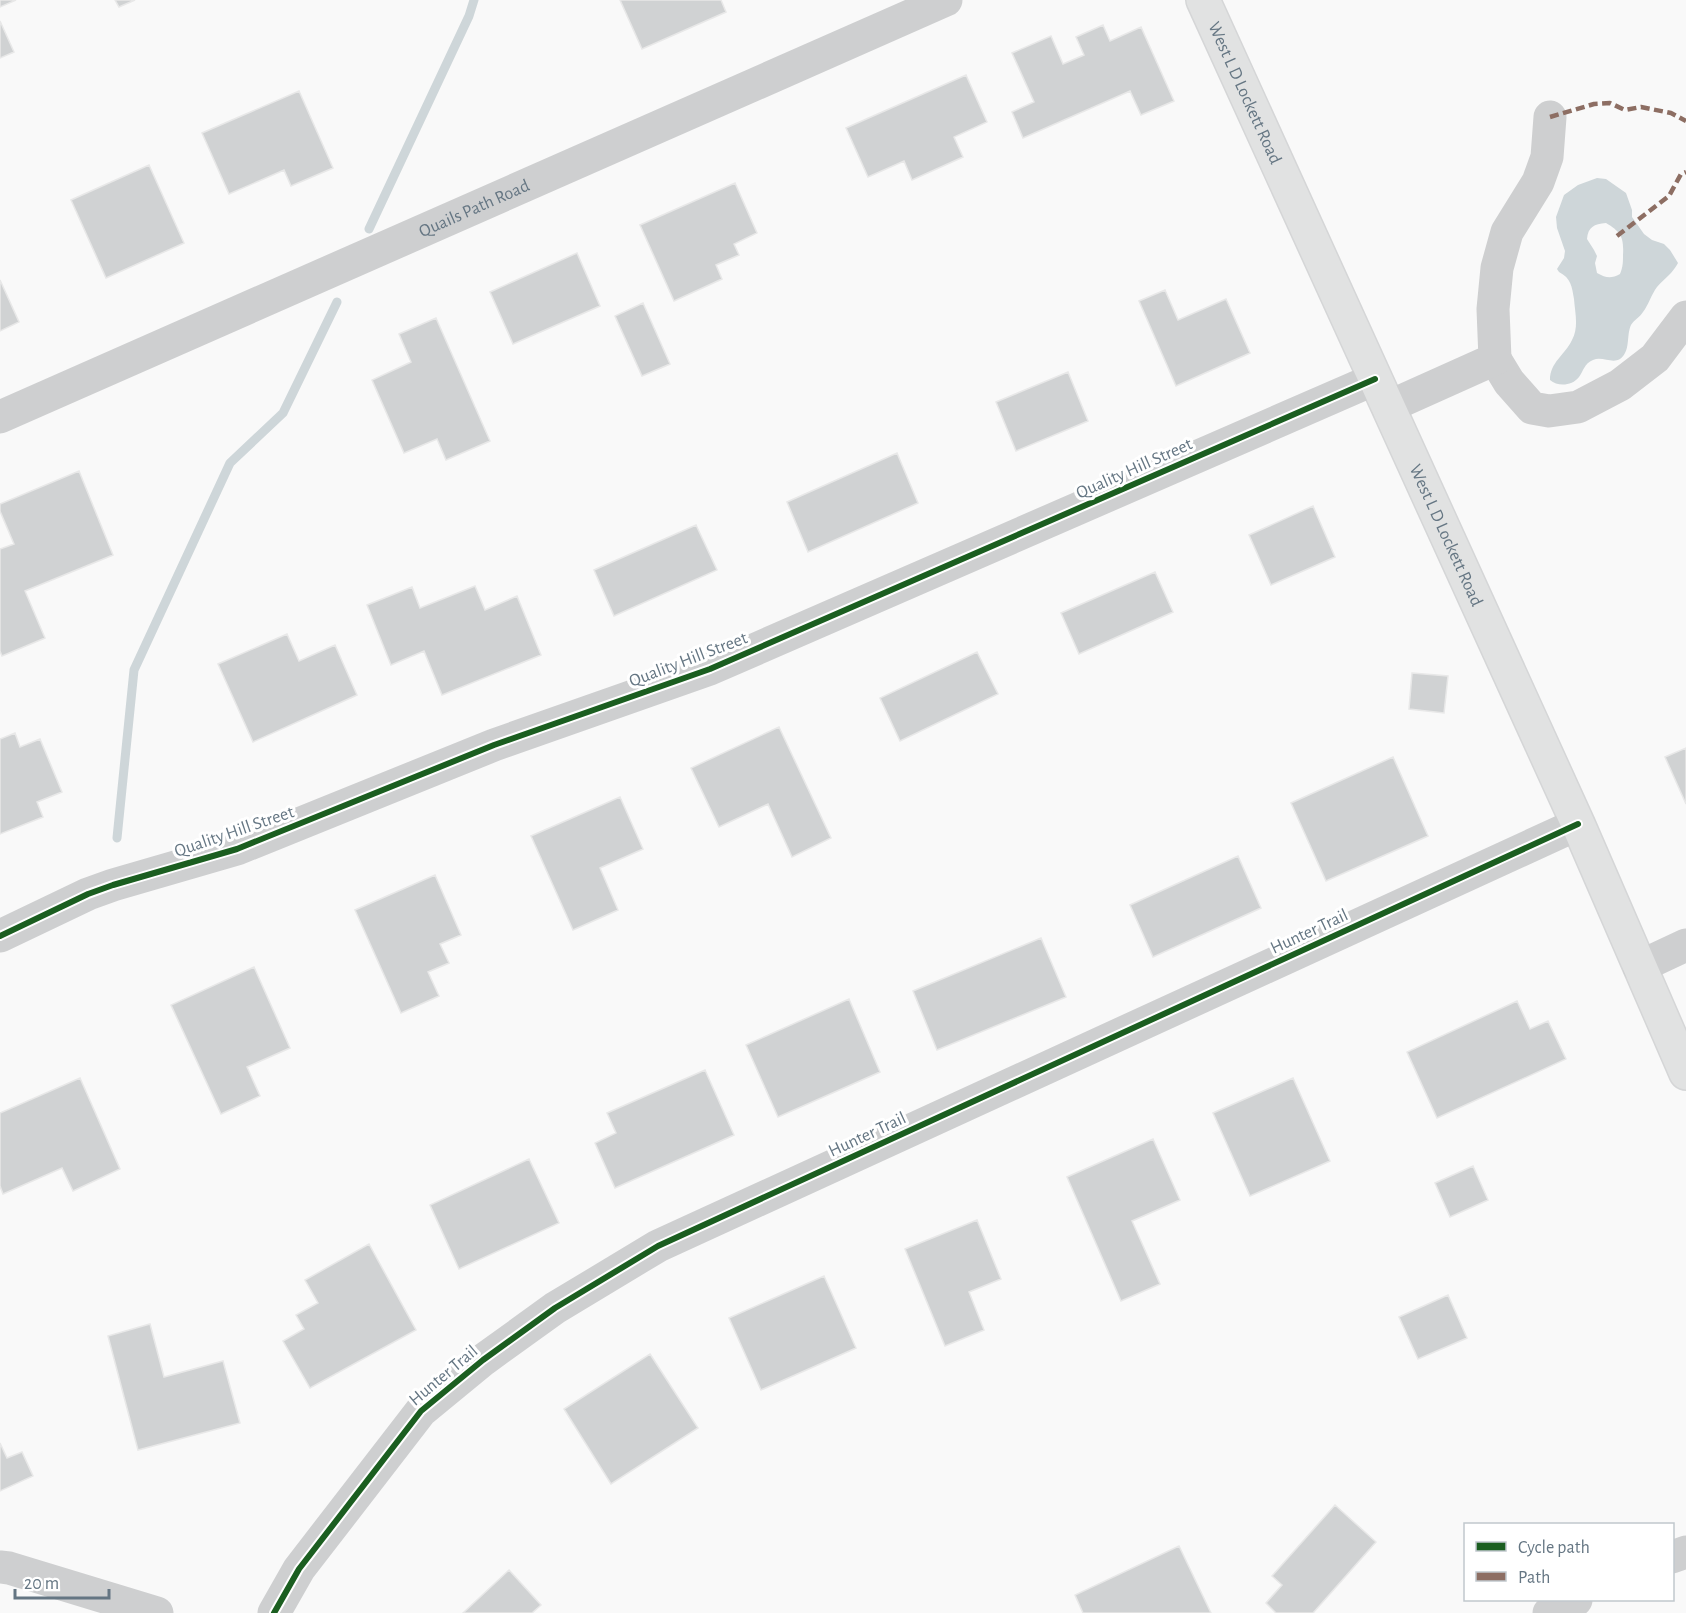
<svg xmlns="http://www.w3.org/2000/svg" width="1686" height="1613" font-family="'Alegreya Sans',sans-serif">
<rect width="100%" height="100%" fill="#f9f9f9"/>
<!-- water -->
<path fill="#ced6d9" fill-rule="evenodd" d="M1597,178L1606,179L1626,193L1632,210V217L1644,234L1652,240L1664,244L1670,250L1678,263C1673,273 1664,279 1657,287C1651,295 1649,304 1643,312C1640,317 1634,320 1631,325C1626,336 1631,351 1620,359C1612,364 1602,356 1593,360C1584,364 1584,370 1579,377C1572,386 1558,387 1550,380C1550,362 1565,355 1572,340C1579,327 1575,313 1574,299C1572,287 1571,278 1559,272L1557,269L1564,258L1565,251L1557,228L1556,217L1564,195L1578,185ZM1606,223C1621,232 1624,237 1623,255C1623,262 1623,267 1620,274C1611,279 1606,278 1597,273L1595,263L1597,256L1594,250L1587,239C1588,227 1594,224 1606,223Z"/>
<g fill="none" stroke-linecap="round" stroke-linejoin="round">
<!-- stream -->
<path stroke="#ced6d9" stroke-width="9" d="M369,229L469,16L474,0
M117,838L134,670L230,463L283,413L337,302"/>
</g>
<!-- building -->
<path fill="#d0d2d3" stroke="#e8e8e8" stroke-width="1.5" d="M0,0H16L0,7Z
M115,0H135L119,7Z
M620,0H721L726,12L642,49Z
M0,21L14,52L0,58Z
M1103,25L1110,41L1141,27L1174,101L1141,115L1130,91L1023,138L1012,112L1034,102L1012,53L1051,36L1063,64L1084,55L1076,37Z
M966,75L987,122L954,137L963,157L912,180L904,161L868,177L846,128Z
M299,91L333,168L291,186L284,170L229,194L202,133Z
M149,165L184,243L106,278L71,200Z
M735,183L757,233L734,244L739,255L716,265L722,279L674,301L640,225Z
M577,253L600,306L513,344L490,292Z
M0,280L19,322L0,331Z
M1165,290L1178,320L1226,299L1250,353L1176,386L1139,301Z
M643,303L670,364L642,376L615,316Z
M436,318L490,441L446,460L437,439L404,453L372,380L411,362L399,334Z
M1068,372L1088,421L1016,451L996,402Z
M897,453L918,503L808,552L787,502Z
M79,471L113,555L25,591L45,638L2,656L0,651V549L14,544L0,511V504Z
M1313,506L1335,557L1271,585L1249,535Z
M696,525L717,570L614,616L594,570Z
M1155,572L1173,612L1079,654L1061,613Z
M475,586L485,610L517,596L541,655L442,695L424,651L391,665L367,605L412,587L420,608Z
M287,634L299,661L335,645L357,695L253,742L218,664Z
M977,652L998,694L900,741L880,698Z
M1412,673L1448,676L1444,713L1409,709Z
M779,727L831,838L792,857L768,804L719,827L691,768Z
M15,733L20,747L40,739L62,792L37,802L43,817L0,834V739Z
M1686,748V804L1665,757Z
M1393,757L1428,836L1326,881L1291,803Z
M620,797L643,849L600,868L618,910L573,930L531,836Z
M1238,856L1261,908L1153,957L1130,905Z
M435,875L461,935L440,944L449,963L428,972L439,996L401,1013L355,910Z
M1041,938L1066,997L937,1050L913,991Z
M254,967L290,1048L247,1067L260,1096L221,1114L171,1005Z
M849,999L880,1072L778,1117L746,1045Z
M1517,1001L1530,1029L1548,1021L1566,1059L1437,1118L1407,1052Z
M705,1070L734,1135L615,1188L595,1143L616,1133L607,1113Z
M80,1078L120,1169L73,1191L62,1168L3,1194L0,1186V1113Z
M1293,1078L1330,1161L1250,1196L1213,1113Z
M1153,1139L1180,1200L1132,1221L1160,1284L1121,1301L1067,1177Z
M529,1159L559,1223L459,1269L430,1205Z
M1473,1166L1488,1200L1450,1217L1435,1183Z
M977,1220L1001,1279L969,1292L984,1330L945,1346L905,1249Z
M369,1244L416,1330L310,1388L283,1341L304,1329L296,1315L318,1303L305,1280Z
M824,1276L856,1348L761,1390L729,1318Z
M1448,1295L1467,1338L1418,1359L1399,1317Z
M150,1324L164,1377L223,1361L240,1423L138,1450L108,1336Z
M650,1354L698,1428L611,1484L564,1409Z
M0,1443L7,1458L22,1452L33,1476L0,1491Z
M1335,1505L1376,1542L1313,1613H1276L1266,1603L1282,1585L1272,1576Z
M1179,1546L1211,1613H1083L1075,1595Z
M509,1570L541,1605L532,1613H463Z"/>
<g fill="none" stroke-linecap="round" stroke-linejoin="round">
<defs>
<g id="major">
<path id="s2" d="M1203,0L1578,824L1686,1073"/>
</g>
</defs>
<!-- major casing -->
<use href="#major" stroke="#d5d6d7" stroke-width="36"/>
<!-- minor -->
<g stroke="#cecfd0" stroke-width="33">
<path d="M1495,359L1509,382L1532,408L1549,411L1578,407L1620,385L1655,358L1686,317"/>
<path d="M1388,407L1495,359L1493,309L1497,268L1507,232L1538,182L1547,157L1550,117"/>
<path id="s1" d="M0,417L946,0"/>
<path d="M0,936L88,894L113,885L237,849L494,745L710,669L1375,379"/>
<path d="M1639,967L1686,945"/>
<path d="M1672,1557L1686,1552"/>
<path d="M0,1567L9,1568L157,1613"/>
<path d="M274,1613L299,1569L421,1411L483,1360L555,1308L658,1246L1578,824"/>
<path d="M1549,1613L1576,1600"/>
</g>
<!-- major -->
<use href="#major" stroke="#e1e2e2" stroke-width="33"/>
<!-- quiet -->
<path stroke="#8d6e63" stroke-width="4.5" stroke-dasharray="9 4.5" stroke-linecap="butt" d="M1550,117L1594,104L1610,103L1625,110L1641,107L1671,113L1686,121
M1617,236L1669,196L1681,174L1686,172"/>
<defs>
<path id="cycleway" d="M0,936L88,894L113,885L237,849L494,745L710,669L1375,379
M274,1613L299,1569L421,1411L483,1360L555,1308L658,1246L1578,824"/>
</defs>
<!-- cycleway casing -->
<use href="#cycleway" stroke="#fff" stroke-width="10"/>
<!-- cycleway -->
<use href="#cycleway" stroke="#1b5e20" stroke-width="6"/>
</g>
<g text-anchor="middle" stroke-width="6" stroke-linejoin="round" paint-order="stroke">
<!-- street labels -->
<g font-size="18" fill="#657683" stroke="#fff">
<text dy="6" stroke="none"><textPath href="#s2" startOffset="102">West L D Lockett Road</textPath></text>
<text dy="6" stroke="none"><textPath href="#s1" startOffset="518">Quails Path Road</textPath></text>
<text transform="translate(1134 468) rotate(-24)" y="6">Quality Hill Street</text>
<text dy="6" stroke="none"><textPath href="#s2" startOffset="588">West L D Lockett Road</textPath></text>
<text transform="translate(688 659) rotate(-21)" y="6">Quality Hill Street</text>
<text transform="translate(234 831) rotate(-19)" y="6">Quality Hill Street</text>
<text transform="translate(1309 931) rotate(-25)" y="6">Hunter Trail</text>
<text transform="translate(867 1134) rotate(-25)" y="6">Hunter Trail</text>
<text transform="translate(443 1375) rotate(-40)" y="6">Hunter Trail</text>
</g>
</g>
<!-- legend -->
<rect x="1464" y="1523" width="210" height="78" fill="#ffffff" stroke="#c1c8cd" stroke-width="1.5"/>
<rect x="1476" y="1542" width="30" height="9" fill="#1b5e20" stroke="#c1c8cd" stroke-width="1.5"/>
<text x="1518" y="1553" font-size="18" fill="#657683">Cycle path</text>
<rect x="1476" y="1572" width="30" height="9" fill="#8d6e63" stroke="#c1c8cd" stroke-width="1.5"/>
<text x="1518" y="1583" font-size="18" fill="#657683">Path</text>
<!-- scale -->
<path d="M15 1589v9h94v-9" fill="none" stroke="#657683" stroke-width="3"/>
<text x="24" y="1589" font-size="18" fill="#657683" stroke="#ffffff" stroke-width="4.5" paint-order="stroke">20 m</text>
</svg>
